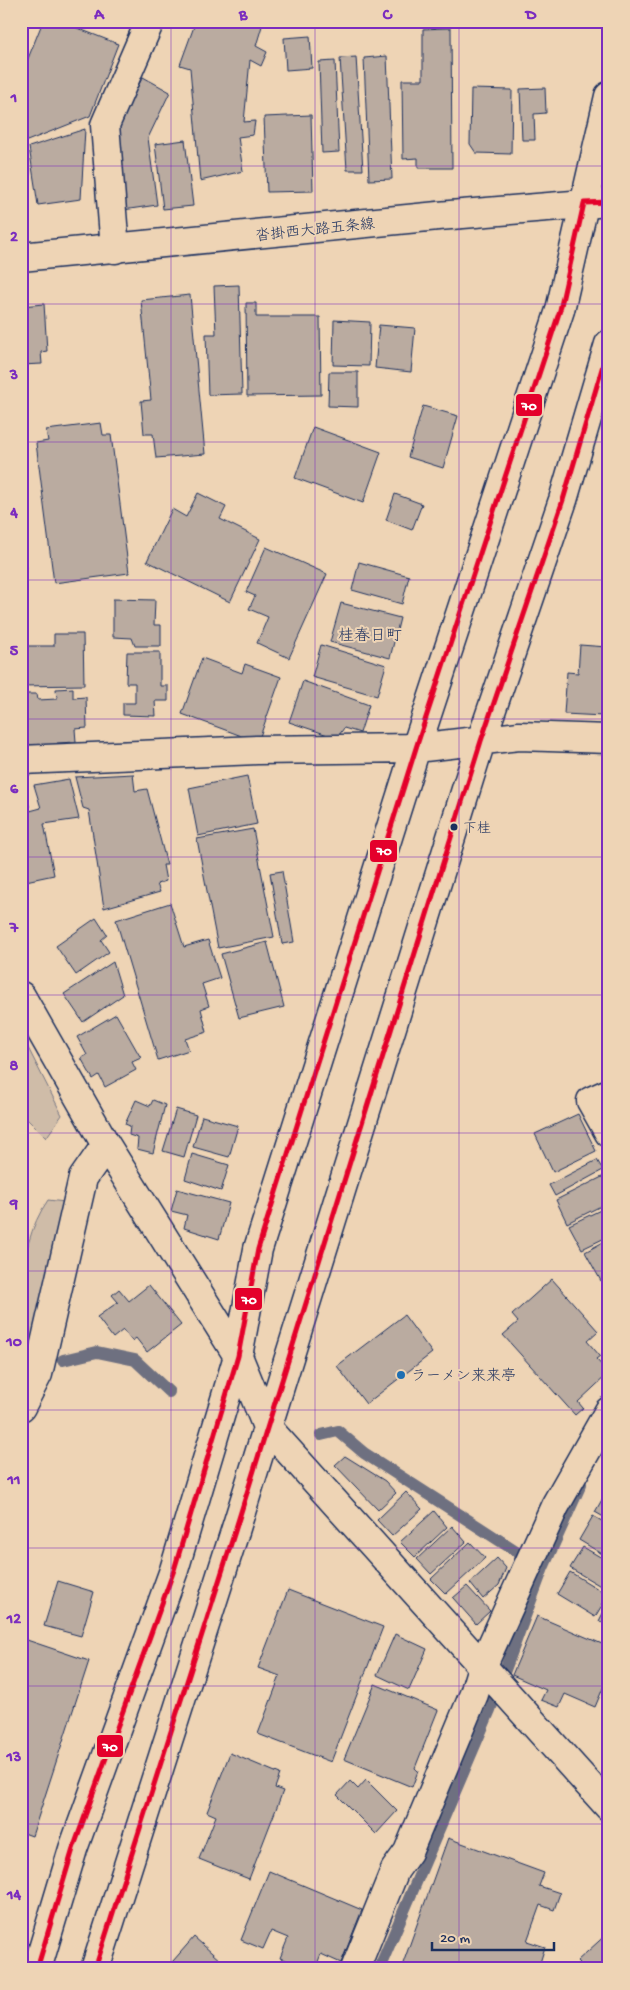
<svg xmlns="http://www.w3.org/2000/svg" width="630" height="1990" font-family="'Gochi Hand','Klee One',sans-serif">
<rect width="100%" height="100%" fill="#eed4b5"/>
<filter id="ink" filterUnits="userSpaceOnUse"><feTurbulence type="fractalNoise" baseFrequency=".02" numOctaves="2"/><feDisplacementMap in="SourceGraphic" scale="10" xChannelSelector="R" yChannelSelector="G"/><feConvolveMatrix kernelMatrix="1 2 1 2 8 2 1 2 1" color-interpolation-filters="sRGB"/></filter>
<g filter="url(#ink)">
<!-- green -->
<path fill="#cfbca8" stroke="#757683" d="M21,1034L62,1115L46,1138L21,1113Z
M48,1200L65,1202L21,1386C21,1325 12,1252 48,1200Z"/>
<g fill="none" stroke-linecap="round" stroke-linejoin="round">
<!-- stream -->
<path stroke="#6e7080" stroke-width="12" d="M21,1346L28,1354
M63,1360L97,1352L135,1360L169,1392
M321,1435L338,1431L364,1453L533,1562
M379,1969L490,1710L543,1568L581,1484"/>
</g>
<!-- building -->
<path fill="#baaba0" stroke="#1b2f5e" d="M43,21H59L118,44L90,116L27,141L21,138V76Z
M196,21H247L262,26L256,46L267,52L261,66L250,60L244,122L255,121L253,135L238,137L243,171L200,181L190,68L180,65Z
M451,28L452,168H418V158L403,159L402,80H423V29Z
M310,36L312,68L286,70L284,38Z
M387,56L392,179L369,180L364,58Z
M356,57L363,170H347L340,58Z
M335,61L339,152L322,153L319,62Z
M143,77L170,92L148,138L157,205L123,210L118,121Z
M545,88L546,113L534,114L535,140H522L520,89Z
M471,89L512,90L511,154L476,153L470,144Z
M311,115L313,191L267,192L264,117Z
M85,129L81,199L38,205L29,147Z
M185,140L193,206L163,209L155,144Z
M239,285L242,394L208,395L206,334H216L214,286Z
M190,295L205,454L156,458L153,434H144L141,401L151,400L141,300Z
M246,303H256V317H320L321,395L247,396Z
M44,304L47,351L41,352L42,364L21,365V306Z
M334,320L370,322L369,366L333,365Z
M379,325L415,328L411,372L375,368Z
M329,372H358V407L328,406Z
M423,406L458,416L443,468L408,457Z
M101,423L103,435H111L129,573L54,583L36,443L48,441L46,430Z
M313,427L381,452L363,503L295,478Z
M198,493L226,507L220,519L260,539L230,602L147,561L172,509L186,517Z
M395,494L422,504L412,530L386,520Z
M21,524L25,525L23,556H21Z
M266,547L327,574L289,658L257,643L268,617L249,609L255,596L246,592Z
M21,559H26L25,588L21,587Z
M359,562L409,576L402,604L352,590Z
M113,599L155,600L154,625H161V646H135L132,638L113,637Z
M341,603L400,618L390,658L330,642Z
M54,634H83L84,685L21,686V646H54Z
M321,645L386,665L377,696L312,677Z
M580,645L607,647L603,716L564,714L567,672L578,673Z
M127,652H160V686H168V701H155L156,716L123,715V703H135V683H126Z
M202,658L242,673L245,664L281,677L258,742L182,714Z
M303,681L369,705L360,733L344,728L337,738L289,722Z
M73,688V698L86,697L87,728L75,729L76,742L57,743V747L21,749V703H24V694H37L38,700L57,699L56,689Z
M133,774L135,791L147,789L167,865H163L166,881L157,884L160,892L104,908L89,810L83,808L75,777Z
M247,776L257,824L198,836L189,788Z
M69,779L79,819L44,824L54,875L21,882V786L25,785L30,811L41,808L34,785Z
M253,829L274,937L218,948L197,839Z
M282,871L294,942L282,944L270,873Z
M170,903L184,947L208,940L220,978L202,984L209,1006L201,1009L207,1032L185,1039L189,1050L158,1060L116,920Z
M96,918L107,935L101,940L109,952L76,975L56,946Z
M267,942L284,1007L239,1018L221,954Z
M113,962L123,995L83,1022L64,994Z
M116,1014L141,1058L132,1062L136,1070L105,1087L99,1075L93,1079L81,1058L87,1055L77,1037Z
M136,1100L150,1106L153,1100L165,1105L153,1153L137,1149L138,1138L129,1135L130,1126L125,1124Z
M176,1109L196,1115L184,1157L163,1151Z
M578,1114L596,1151L553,1172L535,1134Z
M202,1116L238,1126L229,1157L193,1147Z
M192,1154L229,1165L221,1191L185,1179Z
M597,1160L603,1170L555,1196L549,1185Z
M608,1174L609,1202L567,1223L556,1200Z
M177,1189L229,1203L219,1239L184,1228L187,1215L171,1211Z
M609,1206V1236L582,1249L569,1225Z
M609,1239V1277L601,1281L585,1252Z
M552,1279L598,1331L587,1341L600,1356L596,1359L609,1373L578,1402L583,1408L575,1415L503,1335L518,1322L512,1315Z
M149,1285L181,1325L147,1352L136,1338L132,1341L123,1330L113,1338L97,1317L118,1302L112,1295L119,1289L129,1301Z
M404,1315L432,1353L366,1404L337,1366Z
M345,1456L385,1481L396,1493L378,1510L335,1465Z
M608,1489L609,1490V1520L595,1512Z
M406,1492L422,1509L392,1536L377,1520Z
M434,1511L447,1527L415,1557L400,1542Z
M593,1516L609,1525V1558L579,1540Z
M452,1526L466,1542L431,1574L417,1559Z
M470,1542L485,1558L446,1594L431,1579Z
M583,1547L609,1562V1591L570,1568Z
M497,1558L506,1568L499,1585L483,1599L470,1583Z
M570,1572L608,1595L595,1617L557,1594Z
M58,1581L94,1592L81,1636L44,1626Z
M467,1586L490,1611L476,1624L453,1598Z
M288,1590L383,1627L331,1762L258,1734L280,1676L258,1668Z
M604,1611L609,1614V1626L599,1621Z
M537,1616L609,1647V1674L595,1707L565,1694L559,1707L541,1700L546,1690L512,1675Z
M395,1634L427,1649L409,1690L377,1675Z
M21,1638L89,1661L32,1836L21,1832Z
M375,1684L438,1710L415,1768L418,1771L412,1787L344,1759Z
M230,1753L280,1774L275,1788L283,1791L249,1879L199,1859L216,1816L207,1812Z
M609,1761V1776L603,1773Z
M366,1780L397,1811L376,1834L337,1795L350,1781L358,1789Z
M448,1838L544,1873L539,1886L560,1893L554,1910L540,1905L527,1941L545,1947L538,1969H401Z
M269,1871L362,1910L341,1963L321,1954L315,1969H307L280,1958L288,1938L271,1931L263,1949L241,1940Z
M609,1932V1969H585L577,1961Z
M194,1937L230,1969H166Z"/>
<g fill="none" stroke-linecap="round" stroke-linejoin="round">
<defs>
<path id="minor" d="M115,249L105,125L150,21
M21,760L257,750L416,748L519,736L609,739
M21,996L106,1145L238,1356L267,1427L609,1807
M609,1093L591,1101L609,1133
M21,1407L38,1374L83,1178L106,1145
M37,1969L73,1849L174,1570L238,1356L258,1249L416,748L560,310L609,96
M95,1969L236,1528L481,741L563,500L609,344
M355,1969L395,1870L408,1852L474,1694L482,1667L555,1506L609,1411"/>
<path id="major" d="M21,257L438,216L609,202"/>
</defs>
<!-- minor casing -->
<use href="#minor" stroke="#1b2f5e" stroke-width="31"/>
<!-- major casing -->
<use href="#major" stroke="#1b2f5e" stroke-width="31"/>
<!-- minor -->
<use href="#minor" stroke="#eed4b5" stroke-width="28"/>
<!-- major -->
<use href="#major" stroke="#eed4b5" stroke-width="28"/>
<defs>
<path id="bus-1" d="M37,1969L73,1849L174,1570L238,1356L258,1249L416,748L560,310L584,203L609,202
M95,1969L236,1528L481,741L563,500L609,345"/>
</defs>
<!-- bus-1 casing -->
<use href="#bus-1" stroke="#eed4b5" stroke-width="9"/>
<!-- bus-1 -->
<use href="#bus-1" stroke="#e4002b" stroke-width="5"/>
</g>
</g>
<!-- grid -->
<path fill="none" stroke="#7b2cbf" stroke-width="1" stroke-opacity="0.55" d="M171,21V1969M315,21V1969M459,21V1969M21,166H609M21,304H609M21,442H609M21,580H609M21,719H609M21,857H609M21,995H609M21,1133H609M21,1271H609M21,1410H609M21,1548H609M21,1686H609M21,1824H609"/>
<!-- markers -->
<circle fill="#1b2f5e" stroke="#eed4b5" stroke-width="2" cx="454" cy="827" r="4.5"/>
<circle fill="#1f6fb2" stroke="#eed4b5" stroke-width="2" cx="401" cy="1375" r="5"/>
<g text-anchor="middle" stroke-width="4" stroke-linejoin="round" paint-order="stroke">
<!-- bus labels -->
<g font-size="14" fill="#1b2f5e" stroke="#eed4b5" text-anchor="start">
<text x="463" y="832">下桂</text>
</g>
<!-- street labels -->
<g font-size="15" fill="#1b2f5e" stroke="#eed4b5">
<text transform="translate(315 229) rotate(-6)" y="5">沓掛西大路五条線</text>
</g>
<!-- poi labels -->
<g font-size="15" fill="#1b2f5e" stroke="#eed4b5" text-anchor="start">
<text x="411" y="1380">ラーメン来来亭</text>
</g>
<!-- neighbourhood labels -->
<g font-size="16" fill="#1b2f5e" stroke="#eed4b5">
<text x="370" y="640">桂春日町</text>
</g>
</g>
<g stroke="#eed4b5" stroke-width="2">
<rect x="515" y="393" width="28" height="24" rx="5" fill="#e4002b"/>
<rect x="369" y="839" width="29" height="24" rx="5" fill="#e4002b"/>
<rect x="234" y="1287" width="29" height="24" rx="5" fill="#e4002b"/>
<rect x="96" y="1734" width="28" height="24" rx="5" fill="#e4002b"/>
</g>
<g font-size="14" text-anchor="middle" font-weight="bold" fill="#fff">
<text x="529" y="410">70</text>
<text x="384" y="855">70</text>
<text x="249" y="1304">70</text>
<text x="110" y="1751">70</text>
</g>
<!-- margin -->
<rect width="630" height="1990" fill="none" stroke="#eed4b5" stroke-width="55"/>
<!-- scale -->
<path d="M432 1942v8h122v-8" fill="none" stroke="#1b2f5e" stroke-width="2.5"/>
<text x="440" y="1942" font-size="15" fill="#1b2f5e" stroke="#eed4b5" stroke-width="4" paint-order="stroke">20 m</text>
<rect x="28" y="28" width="574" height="1934" fill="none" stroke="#7b2cbf" stroke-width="2"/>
<g font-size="16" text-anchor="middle" font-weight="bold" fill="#7b2cbf">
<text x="99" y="19">A</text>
<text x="243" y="19">B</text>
<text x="387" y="19">C</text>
<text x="531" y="19">D</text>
<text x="14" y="102">1</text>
<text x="14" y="241">2</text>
<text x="14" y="379">3</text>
<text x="14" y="517">4</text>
<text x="14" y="655">5</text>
<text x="14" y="793">6</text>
<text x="14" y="932">7</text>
<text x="14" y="1070">8</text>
<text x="14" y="1208">9</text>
<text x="14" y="1346">10</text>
<text x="14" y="1484">11</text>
<text x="14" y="1623">12</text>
<text x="14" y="1761">13</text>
<text x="14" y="1899">14</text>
</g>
</svg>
